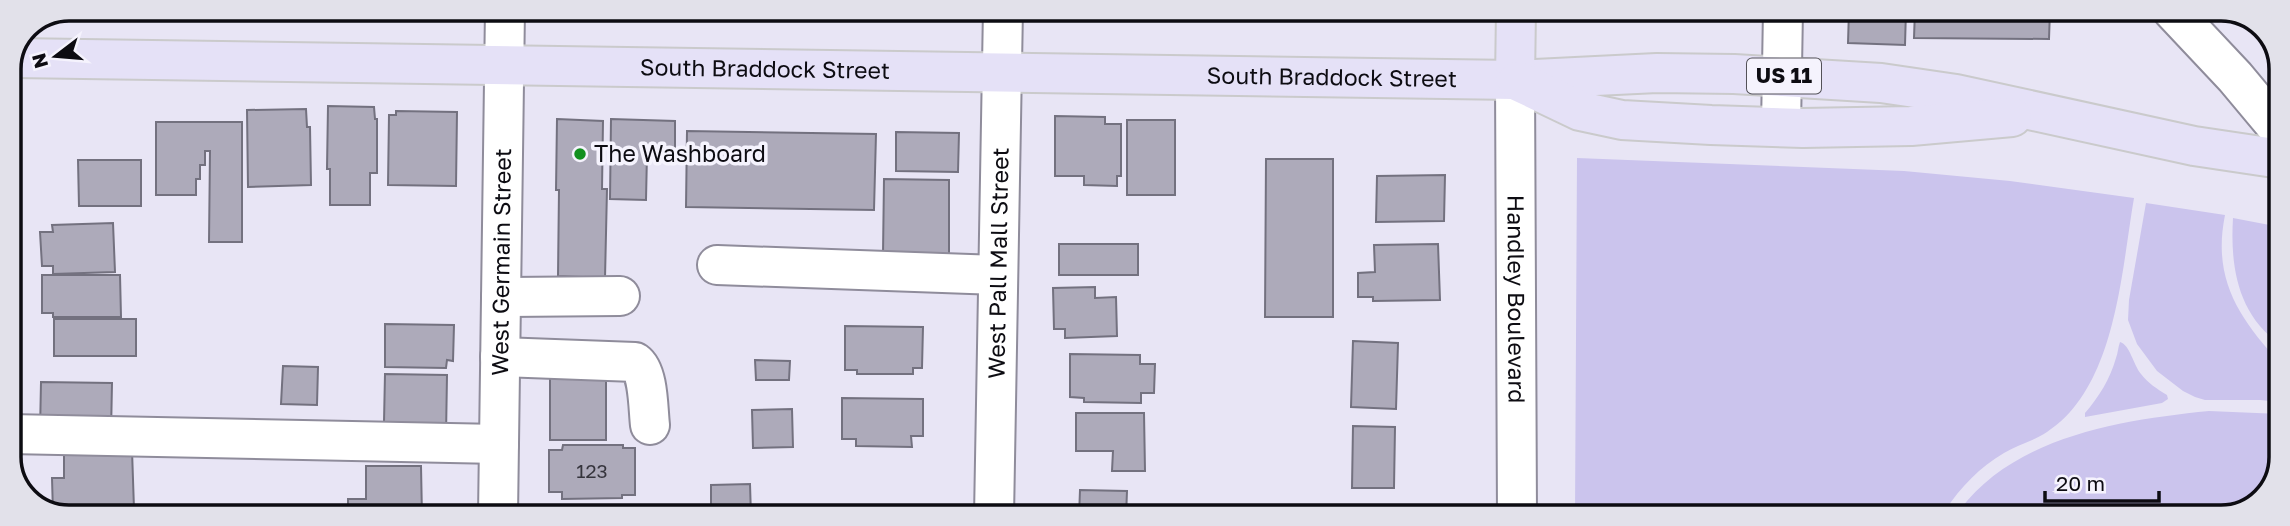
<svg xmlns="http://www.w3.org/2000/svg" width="2290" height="526" font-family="'Golos Text',sans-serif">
<rect width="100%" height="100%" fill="#e8e5f5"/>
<!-- green -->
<path fill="#cbc4ed" d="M1577,158L1904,171L2010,181L2134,198C2121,273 2116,387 2047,432C2034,441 2017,445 2004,453C1978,468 1956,492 1941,517H1575Z
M2146,203L2225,215C2212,279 2239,318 2280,363V402L2260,400H2205L2195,397L2183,391L2157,371L2137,344L2128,320L2129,300Z
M2233,218L2280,227V344C2238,315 2230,267 2233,218Z
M2120,342C2130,345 2133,364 2141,374C2148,383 2157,389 2167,395L2168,399L2162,403L2085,417V413C2099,397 2110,379 2116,358C2118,353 2118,347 2120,342Z
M2209,411L2280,414V469L2260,502L2221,517H1955C2008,437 2120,420 2209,411Z"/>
<!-- building -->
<path fill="#adaaba" stroke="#73717f" stroke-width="2" d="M691,9H744V13L691,12Z
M805,9H852L851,21H805Z
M1849,10H1906L1905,45L1848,43Z
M1915,10H2050L2049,39L1914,38Z
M328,106L374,107L375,119H377V173H370V205H330V169H327Z
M306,109L307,127H310L311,185L248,187L247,110Z
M396,111L457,112L456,186L388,185L389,115H396Z
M1055,116L1105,117V124H1121V176H1117V186L1084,185V176H1055Z
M557,119L603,121L602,189H607L605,278L558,276L559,190H556Z
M611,119L675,121V154H647L646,200L610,199Z
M1127,120H1175V195H1127Z
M156,122H242V242H209L210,151H205V165H200V179H196V195H156Z
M687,131L876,134L874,210L686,207Z
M896,132L959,133L958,172L896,171Z
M1266,159H1333V317H1265Z
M78,160H141V206H79Z
M1445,175L1444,221L1376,222L1377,176Z
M884,179L949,180V254H883Z
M113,223L115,272L53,274V266H42L40,232H53L52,225Z
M1059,244H1138V275H1059Z
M1438,244L1440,300L1373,301V297H1358V273L1375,272L1374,245Z
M42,275H120L121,317H53V313H42Z
M1095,287V298L1116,297L1117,336L1065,338V329H1054L1053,288Z
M54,319H136V356H54Z
M385,324L454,325L453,361L447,360L446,368L385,367Z
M845,326L923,327L922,368H913V374H857V370H845Z
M1353,341L1398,343L1396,409L1351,407Z
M1070,354L1140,355V364H1155L1154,393H1141V403L1084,402V398L1070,397Z
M755,360L790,361L789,380H756Z
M283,366L318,367L317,405L281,404Z
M550,367L606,368V440H550Z
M385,374L447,375L446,436H398V422H384Z
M41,382L112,383L111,433L40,432Z
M842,398L923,399V436H911L912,447L856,446V439H842Z
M792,409L793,447L753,448L752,410Z
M1076,413H1144L1145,471H1112L1113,451H1076Z
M1353,426L1395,427L1394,488H1352Z
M563,445H623V448H635V495H622V498L562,499V492H549V450H562Z
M132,450L134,509H115V514L56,515L53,513L52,478H64V451Z
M366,466H421L422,516H348V499H366Z
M750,484L751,516H704V510H711V485Z
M1080,490L1127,491L1126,517H1079Z
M1349,508L1395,509V517H1349Z"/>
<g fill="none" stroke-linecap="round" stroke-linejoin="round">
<defs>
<g id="minor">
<path d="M2172,10L2235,77L2281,132"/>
<path id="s1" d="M1515,80L1517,517"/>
<path d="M1781,127L1783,10"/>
<path d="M717,265L998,275"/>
<path d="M501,297L620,296"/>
<path d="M500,357L635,362C649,372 648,409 650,425"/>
<path d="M9,434L499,444"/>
<path id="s2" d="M498,516L505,9"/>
<path id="s3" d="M994,517L1003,9"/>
</g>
<g id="major">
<path id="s4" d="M14,58L1515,80L1657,73L1734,74L1881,83L1956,94L2194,146L2281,159"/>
<path d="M1515,80L1516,10"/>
<path d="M1517,81L1580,111L1622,120L1711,125L1803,128L1911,126L2012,117"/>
</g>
</defs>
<!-- minor casing -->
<use href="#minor" stroke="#8f8c9b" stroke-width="42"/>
<!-- major casing -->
<use href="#major" stroke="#cacacb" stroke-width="42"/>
<!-- minor -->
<use href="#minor" stroke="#fff" stroke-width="38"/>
<!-- major -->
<use href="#major" stroke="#e5e1f7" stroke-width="38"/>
</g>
<!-- markers -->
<circle fill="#12901f" stroke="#f5f3fd" stroke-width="2.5" cx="580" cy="154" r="7"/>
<g text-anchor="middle" stroke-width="7" stroke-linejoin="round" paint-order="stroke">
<!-- number labels -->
<g font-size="19" fill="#35343c">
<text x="592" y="478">123</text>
</g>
<!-- shield labels -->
<rect fill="#f5f3fd" stroke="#535158" stroke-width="2" x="1747" y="58.5" width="74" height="35" rx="5"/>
<g font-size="21" font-weight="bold" fill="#0d0c12">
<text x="1784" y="83">US 11</text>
</g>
<!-- street labels -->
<g font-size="23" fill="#0d0c12" stroke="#f5f3fd">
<text dy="8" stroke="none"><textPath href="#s4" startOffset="751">South Braddock Street</textPath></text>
<text dy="8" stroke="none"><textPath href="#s4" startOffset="1318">South Braddock Street</textPath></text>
<text dy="8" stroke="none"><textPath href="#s2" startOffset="254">West Germain Street</textPath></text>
<text dy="8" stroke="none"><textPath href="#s3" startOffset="254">West Pall Mall Street</textPath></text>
<text dy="8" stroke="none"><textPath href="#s1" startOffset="219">Handley Boulevard</textPath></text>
</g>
<!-- poi labels -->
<g font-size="23" fill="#0d0c12" stroke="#f5f3fd" text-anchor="start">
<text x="594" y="162">The Washboard</text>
</g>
</g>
<!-- crop -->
<path d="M0 0H2290V526H0ZM69 21H2221A48 48 0 0 1 2269 69V457A48 48 0 0 1 2221 505H69A48 48 0 0 1 21 457V69A48 48 0 0 1 69 21Z" fill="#e2e1ea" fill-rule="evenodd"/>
<path fill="none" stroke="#0d0c12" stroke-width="3.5" d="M69 21H2221A48 48 0 0 1 2269 69V457A48 48 0 0 1 2221 505H69A48 48 0 0 1 21 457V69A48 48 0 0 1 69 21Z"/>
<!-- north arrow -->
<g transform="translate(56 56) rotate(254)" stroke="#f5f3fd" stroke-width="5" paint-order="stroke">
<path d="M0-5L12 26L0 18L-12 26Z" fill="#0d0c12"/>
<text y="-10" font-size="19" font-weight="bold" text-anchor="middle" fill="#0d0c12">N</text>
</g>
<!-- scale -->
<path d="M2045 491v10h114v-10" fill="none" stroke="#0d0c12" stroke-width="3.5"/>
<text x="2056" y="491" font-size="21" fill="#0d0c12" stroke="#f5f3fd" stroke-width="5" paint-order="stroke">20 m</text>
</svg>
